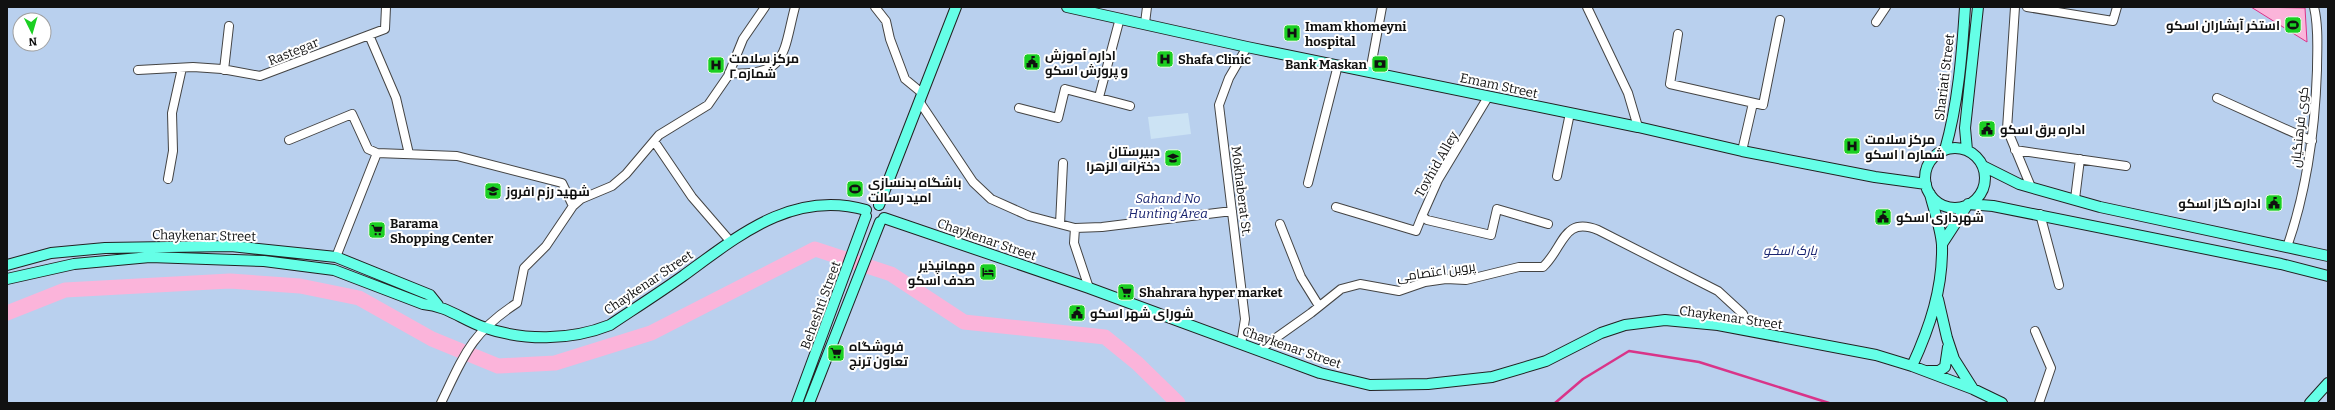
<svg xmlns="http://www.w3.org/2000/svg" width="2335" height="410" font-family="Bitter,Cairo,serif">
<rect width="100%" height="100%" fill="#f5fffe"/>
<!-- green -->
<path fill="#b9d0ee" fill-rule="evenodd" d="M7,7H2328V403H7ZM20,20H44V44H20Z"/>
<!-- pitch -->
<path fill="#cce3f4" d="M1188,113L1191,134L1151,139L1148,117Z"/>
<!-- water -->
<path fill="#fbb4da" stroke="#d93489" d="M2251,7L2305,8L2307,42Z"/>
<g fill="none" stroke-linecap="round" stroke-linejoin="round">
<!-- stream -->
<path stroke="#d93489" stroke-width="2.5" d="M1555,403L1583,379L1629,351L1699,362L1829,403"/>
<!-- river -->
<path stroke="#fbb4da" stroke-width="15" d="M7,313L65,290L230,281L300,286L359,298L432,339L498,366L555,363L651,333L815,249L891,274L964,322L1105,337L1137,363L1178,403"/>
<defs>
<path id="minor" d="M875,7L886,21L890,39L905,79L922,93
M1587,7L1628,93L1638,127
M2015,7L2007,129L2031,187
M2027,7L2113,21L2117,7
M1876,22L1886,7
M1145,23L1147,7
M1678,34L1670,84L1763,105L1780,20
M369,35L396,98L409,154
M138,70L193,67L222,69L260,76L385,29L386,7
M224,70L229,26
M1370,72L1382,7
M729,73C788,77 783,52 795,7
M1099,97L1120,18
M1488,97L1438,180L1422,216L1427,220L1491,235L1497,209L1548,224
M2217,98L2312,141
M919,101L973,182L991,199L1029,216L1075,228L1102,227L1232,211
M1019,108L1058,118L1065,89L1130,106
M289,140L352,114L368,149L377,153L457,156L562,183L573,206
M654,141L692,197L730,241
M2015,150L2126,166
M1742,151L1753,103
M1557,176L1570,113
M168,179L173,151L172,113L182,68
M1308,183L1338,65
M2075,199L2080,159
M1336,207L1416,231L1422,216
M2040,214L2059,285
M1060,224L1063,163
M1280,224L1301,277L1319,306
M1075,228L1074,243L1089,288
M2287,247C2307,190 2315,130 2317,70C2317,49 2319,28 2314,7
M336,257L377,153
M2035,331L2051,368L2039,403
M1241,344L1245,319L1219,105L1229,78L1247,47
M1259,350L1311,313L1341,289L1360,284L1399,291L1425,282L1446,279L1466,280L1519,267H1543C1564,247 1563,216 1598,230L1718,291L1743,314L1747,323L1746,330
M441,403C464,355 471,333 517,303L524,268L546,246L573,206L581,199L612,186L626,174L659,135L708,105L728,76L743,39L765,7"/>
<path id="major" d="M1067,7L1247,47L1638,127L1742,151L1875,177L1926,184
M1925 178a30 30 0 1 1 60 0a30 30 0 1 1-60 0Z
M1945,150C1958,104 1962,55 1965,7
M1967,150L1965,128L1978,7
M1983,166L2019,184L2100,207L2328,256
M879,205L956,7
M884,218L1089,288L1320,373L1370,385L1428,384L1492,377L1546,361L1601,333L1625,325L1665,320L1718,325L1876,355L1912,366L1973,389L2002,403
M1942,244L1968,204L1993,206L2281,264L2328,276
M7,265L51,253L105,248L231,246L336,257L430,295L438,305
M7,279L74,264L150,257L264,261L334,270L423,304C447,306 461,319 483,327C523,341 570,341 610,325C634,309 659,293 683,276C738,236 793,189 866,210
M1938,299L1947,338L1954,359L1973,389
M1912,366C1930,327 1943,288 1942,245C1941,229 1934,210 1930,194
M1928,371H1939L1945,367L1948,347
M797,403L866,216
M809,403L880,222
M2310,403L2328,383"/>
</defs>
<!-- minor casing -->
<use href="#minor" stroke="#444" stroke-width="10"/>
<!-- major casing -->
<use href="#major" stroke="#222" stroke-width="12"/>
<!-- minor -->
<use href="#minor" stroke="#fff" stroke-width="8"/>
<!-- major -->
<use href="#major" stroke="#65ffe7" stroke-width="10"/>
</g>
<!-- icons -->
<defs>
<symbol id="stadium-square" viewBox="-11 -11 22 22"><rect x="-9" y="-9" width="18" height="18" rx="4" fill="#1bcf22" stroke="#fff"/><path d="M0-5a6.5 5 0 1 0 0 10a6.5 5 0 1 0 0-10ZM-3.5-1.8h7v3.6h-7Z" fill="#111"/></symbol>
<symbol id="hospital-square" viewBox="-11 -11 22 22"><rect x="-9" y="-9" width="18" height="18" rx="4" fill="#1bcf22" stroke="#fff"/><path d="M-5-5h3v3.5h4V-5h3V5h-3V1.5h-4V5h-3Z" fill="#111"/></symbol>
<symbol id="civic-square" viewBox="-11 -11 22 22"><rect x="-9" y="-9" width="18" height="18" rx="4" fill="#1bcf22" stroke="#fff"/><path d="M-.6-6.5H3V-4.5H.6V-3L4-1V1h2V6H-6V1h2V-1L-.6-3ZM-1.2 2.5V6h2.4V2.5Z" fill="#111"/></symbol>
<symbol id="bank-square" viewBox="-11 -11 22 22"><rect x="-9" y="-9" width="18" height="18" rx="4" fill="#1bcf22" stroke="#fff"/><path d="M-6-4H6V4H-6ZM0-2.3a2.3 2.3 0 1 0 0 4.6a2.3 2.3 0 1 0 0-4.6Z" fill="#111"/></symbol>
<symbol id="school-square" viewBox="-11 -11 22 22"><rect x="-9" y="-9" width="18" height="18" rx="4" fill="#1bcf22" stroke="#fff"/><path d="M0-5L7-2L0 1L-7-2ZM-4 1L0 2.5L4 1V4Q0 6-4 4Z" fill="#111"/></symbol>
<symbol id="supermarket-square" viewBox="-11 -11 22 22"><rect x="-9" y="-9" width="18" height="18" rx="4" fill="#1bcf22" stroke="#fff"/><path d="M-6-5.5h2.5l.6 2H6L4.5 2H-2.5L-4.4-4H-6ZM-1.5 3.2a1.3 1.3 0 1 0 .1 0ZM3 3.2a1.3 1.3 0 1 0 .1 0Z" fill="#111"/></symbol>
<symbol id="hotel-square" viewBox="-11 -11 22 22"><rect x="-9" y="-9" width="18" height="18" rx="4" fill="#1bcf22" stroke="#fff"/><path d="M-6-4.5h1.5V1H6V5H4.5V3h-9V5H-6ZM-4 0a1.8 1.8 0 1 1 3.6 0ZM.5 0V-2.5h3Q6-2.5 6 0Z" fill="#111"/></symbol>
</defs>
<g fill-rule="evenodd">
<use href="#stadium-square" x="2283" y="15" width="20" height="20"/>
<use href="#hospital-square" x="1282" y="23" width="20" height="20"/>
<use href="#hospital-square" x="1155" y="49" width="20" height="20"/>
<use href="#civic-square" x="1022" y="52" width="20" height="20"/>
<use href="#bank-square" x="1370" y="54" width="20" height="20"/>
<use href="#hospital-square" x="706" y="55" width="20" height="20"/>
<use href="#civic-square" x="1977" y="119" width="20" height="20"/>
<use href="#hospital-square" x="1842" y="136" width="20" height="20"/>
<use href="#school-square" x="1163" y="148" width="20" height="20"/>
<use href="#stadium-square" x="845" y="179" width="20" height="20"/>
<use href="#school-square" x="483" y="181" width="20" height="20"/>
<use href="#civic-square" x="2264" y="193" width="20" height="20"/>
<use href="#civic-square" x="1873" y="207" width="20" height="20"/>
<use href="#supermarket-square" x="367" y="220" width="20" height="20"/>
<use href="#hotel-square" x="978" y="262" width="20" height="20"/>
<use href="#supermarket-square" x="1116" y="282" width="20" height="20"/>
<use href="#civic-square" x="1067" y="303" width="20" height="20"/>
<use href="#supermarket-square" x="826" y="343" width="20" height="20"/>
</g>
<g text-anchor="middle" stroke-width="4" stroke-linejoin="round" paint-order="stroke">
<!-- poi labels -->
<g font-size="13" font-weight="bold" fill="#111" stroke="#fff" text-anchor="start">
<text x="2280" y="30" text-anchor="end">استخر آبشاران اسکو</text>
<text x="1305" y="31">Imam khomeyni<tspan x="1305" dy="15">hospital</tspan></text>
<text x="1045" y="60">اداره آموزش<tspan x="1045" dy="15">و پرورش اسکو</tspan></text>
<text x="729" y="63">مرکز سلامت<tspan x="729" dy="15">شماره ۲</tspan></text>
<text x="1178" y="64">Shafa Clinic</text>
<text x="1367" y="69" text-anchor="end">Bank Maskan</text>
<text x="2000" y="134">اداره برق اسکو</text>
<text x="1865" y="144">مرکز سلامت<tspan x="1865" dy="15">شماره ۱ اسکو</tspan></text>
<text x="1160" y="156" text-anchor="end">دبیرستان<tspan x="1160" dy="15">دخترانه الزهرا</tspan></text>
<text x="868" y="187">باشگاه بدنسازی<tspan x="868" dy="15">امید رسالت</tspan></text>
<text x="506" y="196">شهید رزم افروز</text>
<text x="2261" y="208" text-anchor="end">اداره گاز اسکو</text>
<text x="1896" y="222">شهرداری اسکو</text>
<text x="390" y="228">Barama<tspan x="390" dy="15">Shopping Center</tspan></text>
<text x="975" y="270" text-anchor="end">مهمانپذیر<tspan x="975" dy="15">صدف اسکو</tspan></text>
<text x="1139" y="297">Shahrara hyper market</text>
<text x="1090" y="318">شورای شهر اسکو</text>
<text x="849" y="351">فروشگاه<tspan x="849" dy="15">تعاون ترنج</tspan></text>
</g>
<!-- street labels -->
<g font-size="13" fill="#111" stroke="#fff">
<text transform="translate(293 51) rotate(-22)" y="5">Rastegar</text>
<text transform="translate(1944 77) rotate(-83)" y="5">Shariati Street</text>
<text transform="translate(1499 85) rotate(12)" y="5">Emam Street</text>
<text transform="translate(2299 127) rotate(-84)" y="5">کوی فرهنگیان</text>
<text transform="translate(1436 164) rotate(-60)" y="5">Tovhid Alley</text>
<text transform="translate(1242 191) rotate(83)" y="5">Mokhaberat St.</text>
<text transform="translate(204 235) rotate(1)" y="5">Chaykenar Street</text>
<text transform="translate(987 239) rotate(19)" y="5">Chaykenar Street</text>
<text transform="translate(1436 271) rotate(-8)" y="5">پروین اعتصامی</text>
<text transform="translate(648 282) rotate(-34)" y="5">Chaykenar Street</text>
<text transform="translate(820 305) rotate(-70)" y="5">Beheshti Street</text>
<text transform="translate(1731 317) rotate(8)" y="5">Chaykenar Street</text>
<text transform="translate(1292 347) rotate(19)" y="5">Chaykenar Street</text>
</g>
<!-- park labels -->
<g font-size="13" font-style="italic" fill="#192470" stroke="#fff">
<text x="1168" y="203">Sahand No<tspan x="1168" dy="15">Hunting Area</tspan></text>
<text x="1790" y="255">پارک اسکو</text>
</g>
</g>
<!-- border -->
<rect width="2335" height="410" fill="none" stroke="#111111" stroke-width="16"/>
<!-- north arrow -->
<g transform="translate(32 32) rotate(175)"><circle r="19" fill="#ffffff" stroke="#a0a0a0"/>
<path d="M0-3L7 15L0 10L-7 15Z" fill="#1bcf22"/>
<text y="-6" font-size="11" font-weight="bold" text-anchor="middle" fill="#111111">N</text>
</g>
</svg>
